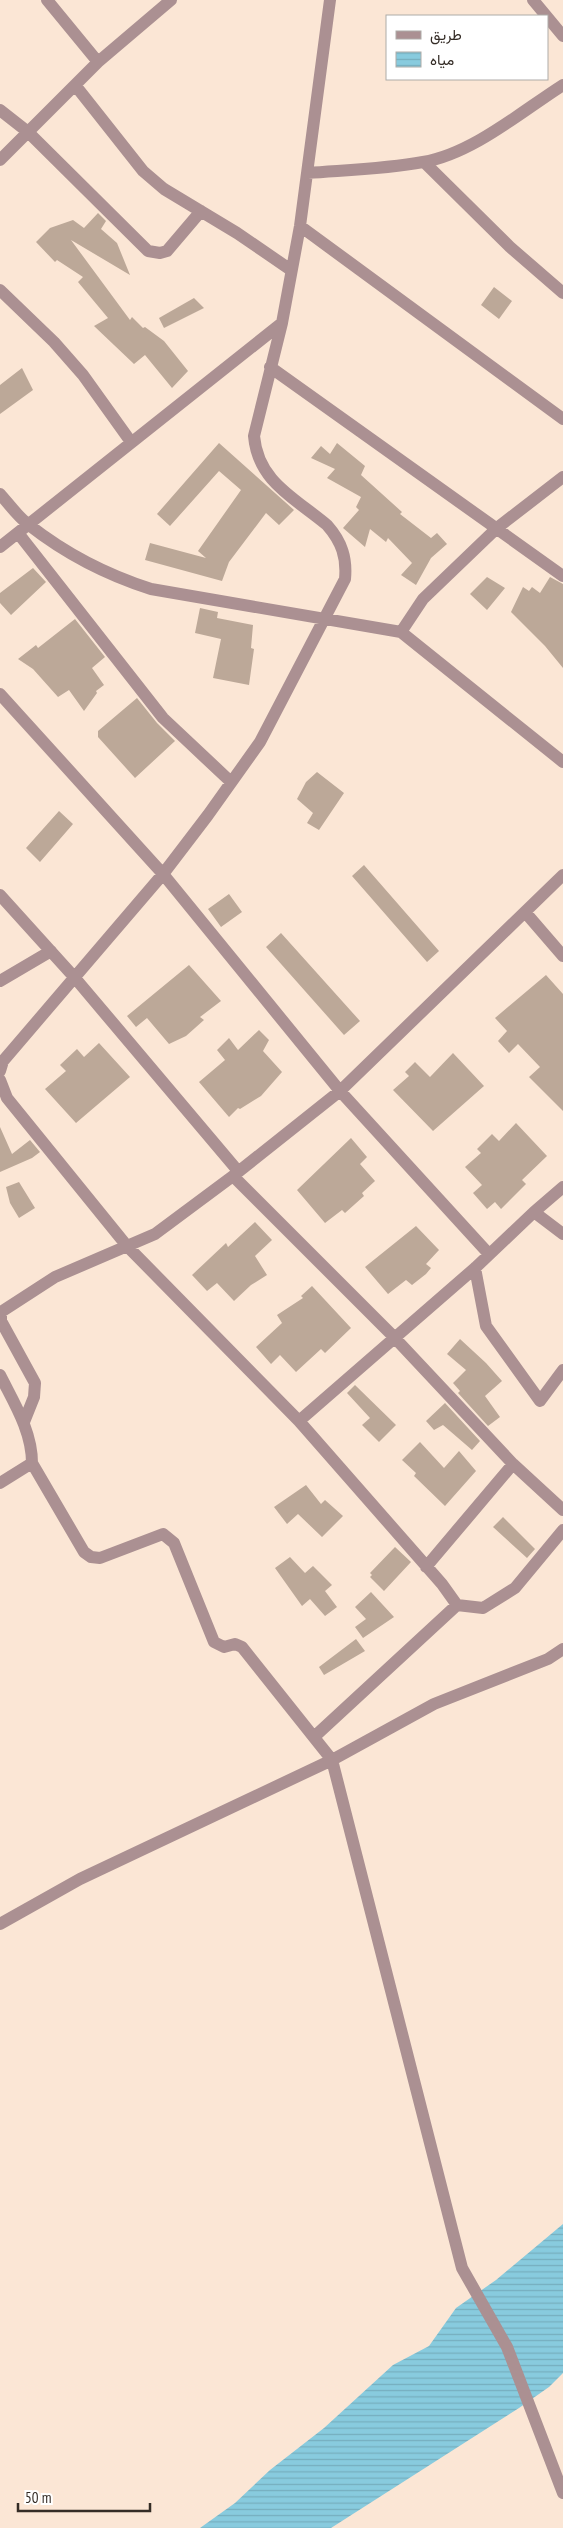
<svg xmlns="http://www.w3.org/2000/svg" width="563" height="2528" font-family="'PT Sans Narrow',Vazirmatn,sans-serif">
<defs>
<pattern id="water-rules" width="6" height="5" patternUnits="userSpaceOnUse" patternTransform="scale(1.25)"><rect width="6" height="5" fill="#88cbde"/><path d="M0 2.5h6" fill="none" stroke="#76aebe"/></pattern>
</defs>
<rect width="100%" height="100%" fill="#fbe6d5"/>
<!-- water -->
<path fill="url(#water-rules)" d="M563,2224V2373L549,2387L519,2408L331,2528H200L235,2503L270,2470L324,2428L393,2365L429,2346L456,2308L496,2280Z"/>
<!-- building -->
<path fill="#bca898" d="M98,213L106,221L101,229L117,243L130,275L71,240L130,320L132,317L143,328L145,327L164,341L188,371L172,388L145,355L134,364L94,326L108,318L78,282L83,277L57,260L55,262L36,242L50,228L73,220L84,228Z
M494,287L512,301L499,319L481,305Z
M194,298L204,308L164,328L159,318Z
M22,368L33,390L0,414V385Z
M219,443L294,510L279,525L266,513L229,562L222,581L145,560L150,543L206,558L198,551L241,490L219,471L170,526L157,514Z
M337,443L365,466L361,475L402,512L400,514L431,538L437,533L447,544L431,558L416,585L401,575L412,563L388,538L386,542L370,529L365,547L343,528L359,510L356,507L361,497L327,478L335,469L311,458L321,446L330,454Z
M33,568L46,582L11,615L0,603V593Z
M487,577L505,588L487,610L470,594Z
M550,577L563,584V668L545,646L511,612L523,587L529,591L532,587L540,593Z
M200,608L218,612L217,618L253,625L251,648L254,649L249,685L213,678L221,639L195,633Z
M75,619L105,657L92,668L104,685L96,691L97,693L84,711L69,690L58,697L33,669L18,659L36,645L38,648Z
M137,698L157,723L175,741L135,778L98,737V731Z
M317,772L344,793L319,830L307,823L313,813L297,799L306,782Z
M59,811L73,824L40,862L26,848Z
M364,865L439,951L427,962L352,876Z
M229,894L242,912L221,927L208,909Z
M281,933L360,1021L344,1035L266,947Z
M189,965L221,1001L200,1017L204,1020L186,1036L169,1044L147,1018L136,1027L127,1016Z
M546,975L563,994V1111L529,1077L540,1067L518,1044L509,1053L498,1041L507,1031L495,1018Z
M259,1030L269,1040L263,1051L282,1072L261,1096L240,1109L238,1108L229,1117L199,1082L225,1060L217,1050L229,1038L238,1050Z
M99,1043L130,1077L76,1123L45,1089L66,1071L60,1065L77,1049L84,1057Z
M453,1053L484,1086L433,1131L393,1090L409,1076L405,1072L415,1062L430,1077Z
M516,1123L547,1156L522,1180L526,1184L501,1209L495,1202L487,1209L473,1193L482,1185L465,1167L481,1153L477,1149L492,1134L499,1141Z
M0,1127L12,1154L30,1140L40,1152L32,1158L0,1172Z
M351,1138L367,1157L360,1164L375,1181L362,1193L364,1196L345,1213L342,1210L325,1223L297,1190Z
M19,1182L35,1208L19,1218L10,1203L6,1187Z
M255,1222L272,1240L255,1256L267,1275L251,1285L234,1301L217,1283L207,1291L192,1275L226,1243L228,1247Z
M416,1226L439,1250L426,1264L431,1268L426,1274L412,1285L406,1280L388,1294L365,1267Z
M312,1286L351,1328L325,1353L321,1349L296,1372L280,1355L271,1364L256,1347L282,1323L277,1315L303,1298L301,1296Z
M460,1339L486,1363L502,1381L485,1396L500,1417L488,1426L458,1393L460,1391L453,1383L466,1370L447,1354Z
M355,1385L396,1425L379,1442L362,1425L370,1418L347,1393Z
M445,1403L480,1441L472,1450L443,1425L434,1430L426,1421Z
M420,1442L444,1468L459,1451L476,1471L445,1506L414,1476L416,1473L402,1460Z
M306,1485L321,1504L325,1500L343,1516L322,1537L298,1514L287,1524L274,1507Z
M503,1517L535,1549L527,1558L493,1527Z
M395,1547L411,1562L384,1591L370,1577L372,1575L370,1573Z
M290,1557L305,1573L313,1566L332,1585L325,1591L337,1607L325,1616L310,1599L302,1606L275,1568Z
M371,1592L394,1617L363,1638L355,1627L366,1619L355,1607Z
M356,1639L365,1651L324,1675L319,1667Z"/>
<g fill="none" stroke-linecap="round" stroke-linejoin="round">
<!-- minor -->
<path stroke="#ab9092" stroke-width="12" d="M47,0L98,62L171,0
M533,0L563,36
M75,85L143,171L164,189L237,233L291,270
M0,110L28,132L148,251L160,253L167,251L201,211
M0,160L98,62
M424,162L510,247L563,293
M308,173C346,170 385,169 423,162C472,154 522,111 563,85
M300,226L563,419
M0,290L54,342L83,375L131,442
M270,367L563,576
M0,494C9,504 18,517 29,525C66,554 107,575 151,589L401,632L563,762
M18,533L163,718L231,782
M0,547L282,323
M401,632L423,599L497,528L563,477
M0,694L163,874L340,1091L488,1253
M0,895L75,978L238,1171
M525,912L563,956
M0,981L51,951
M0,1071L3,1061L163,874L208,815L260,742L345,579C347,558 342,542 327,525C295,498 258,482 254,436L282,323L300,226L330,0
M0,1080L7,1098L127,1246L299,1421L442,1584L457,1605L483,1608L515,1588L563,1530
M233,1176L393,1336L513,1464L563,1510
M534,1212L563,1187
M475,1268L486,1326L540,1401L563,1370
M0,1375C14,1403 32,1431 32,1463L0,1483
M299,1421L475,1268L534,1212L563,1234
M24,1422L34,1397L35,1383L1,1321V1312L55,1277L155,1234L233,1176L340,1091L563,875
M32,1463L84,1552L91,1557L100,1558L163,1534L174,1543L214,1642L224,1647L235,1644L242,1647L332,1760L462,2268L507,2347L563,2493
M426,1567L513,1464
M314,1737L457,1605
M0,1924L80,1879L332,1760L434,1704L548,1659L563,1649"/>
</g>
<!-- legend -->
<rect x="386" y="15" width="162" height="65" fill="#ffffff" stroke="#aeaba8"/>
<rect x="396" y="31" width="25" height="8" fill="#ab9092" stroke="#aeaba8"/>
<text x="430" y="40" font-size="15" fill="#342c26">طريق</text>
<rect x="396" y="52" width="25" height="15" fill="url(#water-rules)" stroke="#aeaba8"/>
<text x="430" y="65" font-size="15" fill="#342c26">مياه</text>
<!-- scale -->
<path d="M18 2503v8h132v-8" fill="none" stroke="#342c26" stroke-width="2.5"/>
<text x="25" y="2503" font-size="15" fill="#342c26" stroke="#ffffff" stroke-width="4" paint-order="stroke">50 m</text>
</svg>
